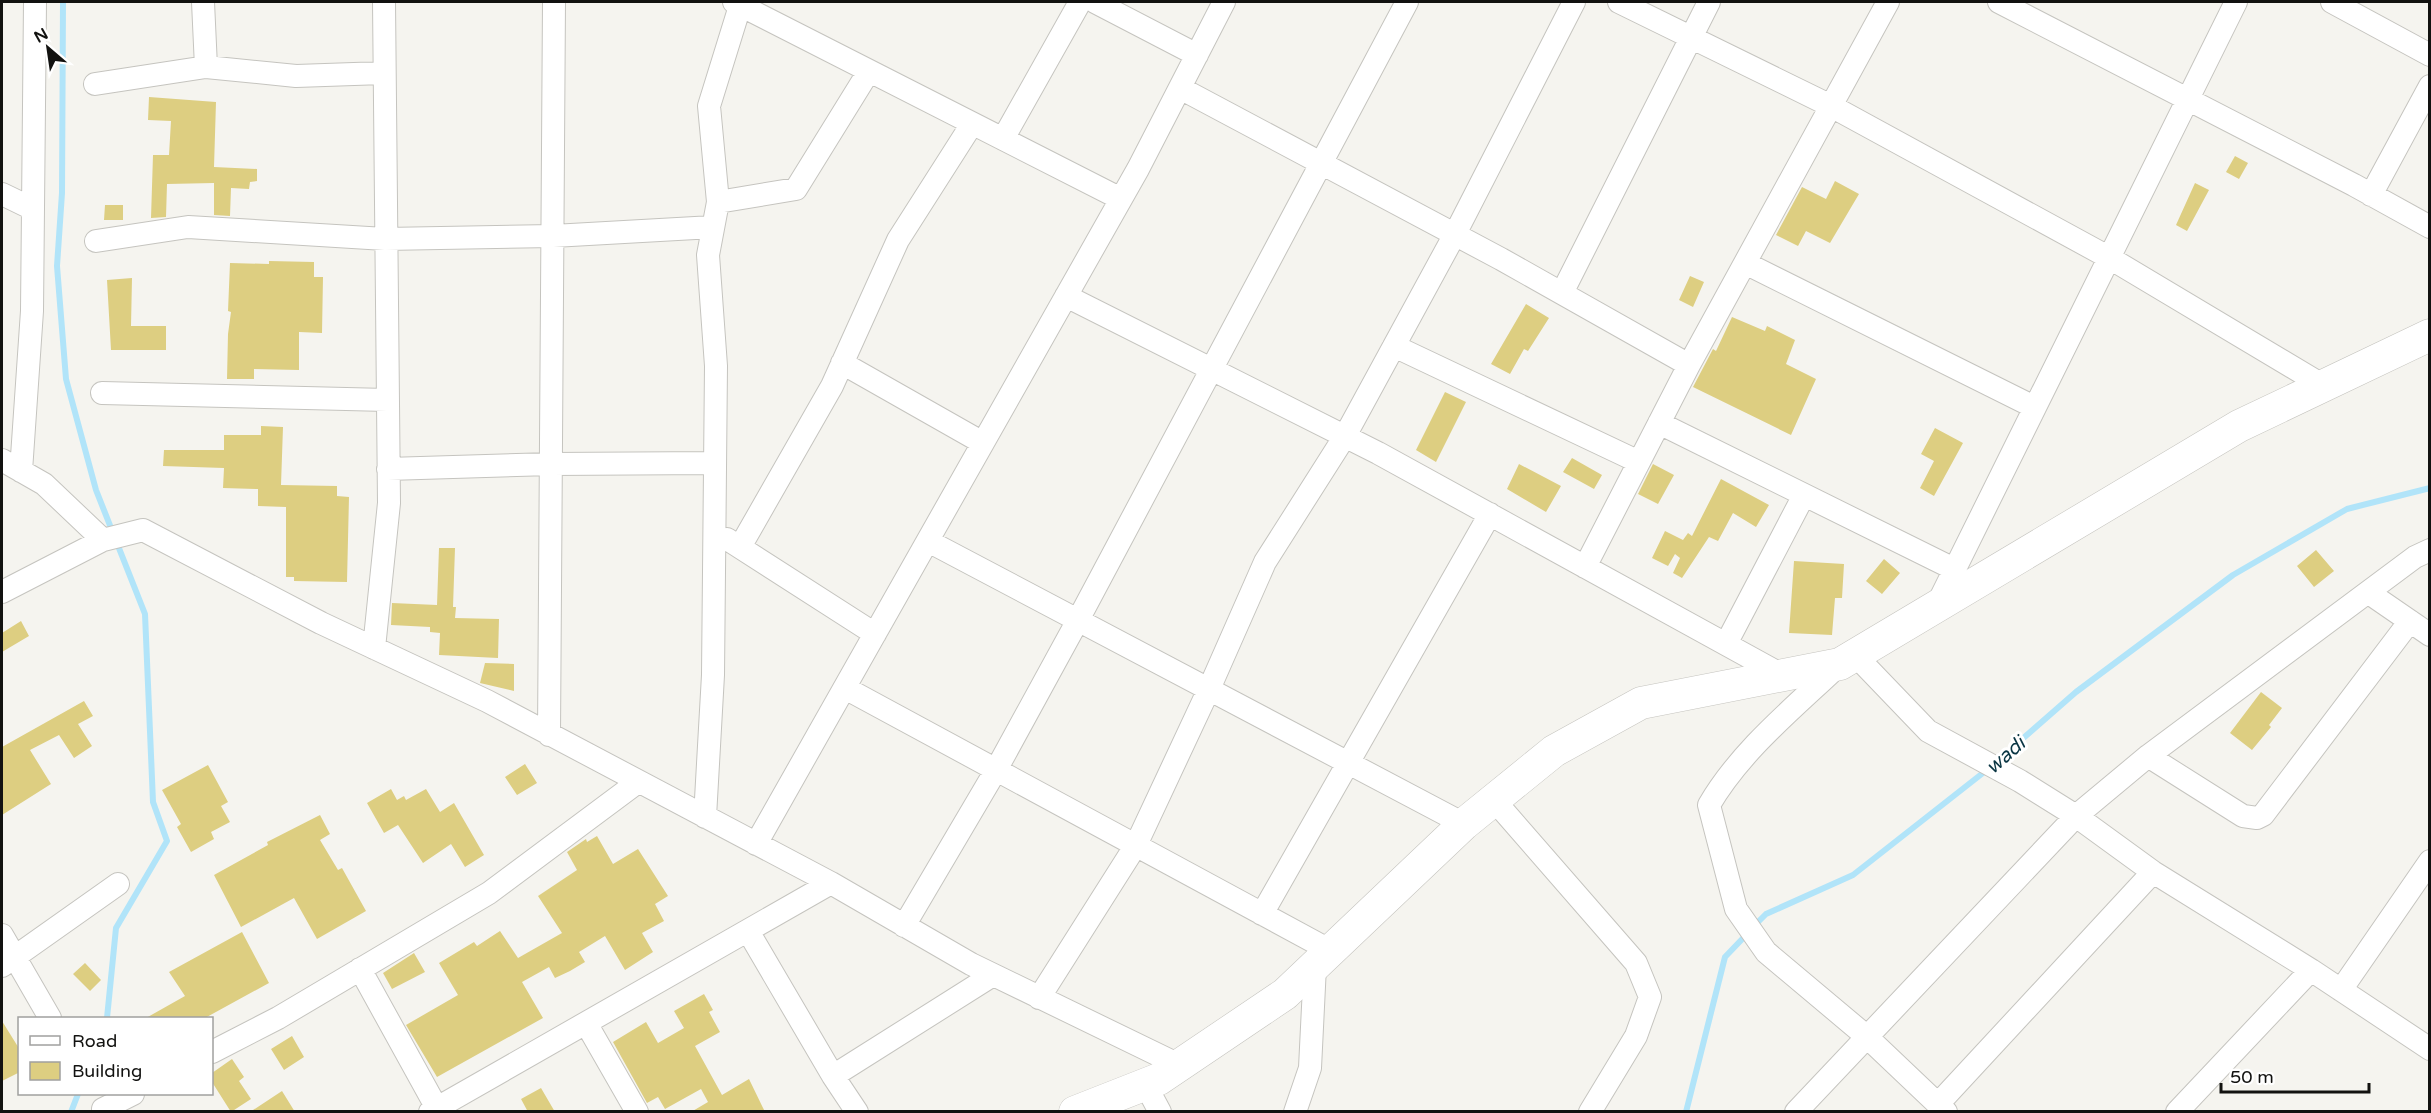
<svg xmlns="http://www.w3.org/2000/svg" width="2431" height="1113" font-family="'Varela Round',sans-serif">
<rect width="100%" height="100%" fill="#f5f4ef"/>
<g fill="none" stroke-linecap="round" stroke-linejoin="round">
<!-- stream -->
<path stroke="#b1e4f9" stroke-width="6" d="M63,2L62,193L57,266L66,379L96,490L145,614L153,802L167,841L116,928L107,1018
M1996,762L2076,692L2233,575L2347,509L2430,488
M1754,926L1766,914L1853,875L1988,769
M71,1112L78,1094
M1686,1112L1725,957L1747,934"/>
</g>
<!-- building -->
<path fill="#ddce81" d="M149,97L216,102L214,167L257,169V181L250,182L249,189L231,188L230,216L214,215V183L167,184L166,217L151,218L153,155H169L171,121L148,120Z
M2235,156L2248,163L2239,179L2226,172Z
M1835,181L1859,194L1830,243L1806,231L1798,246L1776,235L1802,187L1826,199Z
M2195,183L2209,190L2187,231L2176,225Z
M105,205H123V220H104Z
M269,261L314,262V277H323L322,333L299,332V370L254,369V379H227L228,334L231,312L228,311L230,263L269,264Z
M1690,276L1704,282L1693,307L1679,300Z
M132,278L131,326H166V350H111L107,280Z
M1526,304L1549,318L1528,351L1524,349L1510,374L1491,364Z
M1732,317L1765,331L1767,326L1795,340L1786,364L1816,379L1791,435L1693,387L1713,349L1716,351Z
M1445,392L1466,402L1436,462L1416,450Z
M261,426L283,427L281,485L337,486V496L349,497L347,582L294,581V577H286V507L258,506V489L223,488L224,468L163,466L164,450H224V435H261Z
M1935,428L1963,443L1934,496L1920,488L1934,461L1921,454Z
M1572,458L1602,475L1594,489L1563,472Z
M1519,464L1561,486L1546,512L1507,489Z
M1653,464L1674,475L1658,504L1638,494Z
M1721,479L1769,505L1756,527L1733,513L1718,541L1709,537L1682,578L1673,573L1680,558L1675,554L1668,566L1652,558L1665,531L1683,540L1688,533L1692,536Z
M439,548H455L453,607H456L455,618L499,619L498,658L439,655L440,633L430,632V627L391,625L392,603L437,605Z
M2316,550L2334,571L2314,587L2297,566Z
M1884,559L1900,573L1882,594L1866,581Z
M1794,561L1844,564L1842,598H1835L1832,635L1789,633Z
M21,621L29,636L2,652V633Z
M485,663L514,664V691L480,683Z
M2261,692L2282,708L2269,725L2271,727L2252,750L2230,733Z
M84,701L93,716L78,724L92,746L74,758L59,735L30,750L51,784L2,815V747Z
M525,764L537,783L517,795L505,777Z
M208,765L228,802L221,806L230,822L211,832L214,839L191,852L177,827L181,824L162,790Z
M391,789L397,800L404,796L406,800L426,789L440,812L454,803L484,855L465,867L451,844L423,863L398,825L384,833L367,803Z
M320,815L330,834L320,840L338,870L342,868L366,911L317,939L294,898L241,927L214,875L268,845L267,842Z
M597,836L613,864L638,849L668,896L655,904L664,921L642,933L653,952L625,970L605,936L579,952L585,962L570,971L555,978L549,967L522,982L543,1018L437,1077L406,1025L458,995L439,963L474,942L477,946L500,931L518,958L562,933L538,896L577,870L567,852L586,839L587,842Z
M242,932L269,983L205,1018H146L185,996L169,972Z
M414,953L425,972L392,989L383,973Z
M85,963L101,980L90,991L73,974Z
M704,994L713,1010L709,1012L720,1032L695,1046L722,1095L749,1079L765,1112H691L708,1102L701,1089L665,1109L658,1097L647,1103L613,1042L646,1022L658,1043L684,1028L674,1011Z
M2,1021L20,1050V1072L2,1081Z
M292,1036L304,1057L284,1070L271,1049Z
M232,1059L244,1077L239,1081L251,1099L231,1112L212,1082V1073Z
M541,1088L555,1112H528L521,1099Z
M282,1091L295,1112H250Z"/>
<g fill="none" stroke-linecap="round" stroke-linejoin="round">
<defs>
<path id="street" d="M203,2L206,67
M734,2L1121,199
M1095,2L1197,55
M1619,2L1831,106L2108,257L2324,386
M1999,2L2354,185L2430,227
M2332,2L2430,55
M95,84L206,67L296,76L383,73
M1180,88L1501,259L1689,365
M1003,139L1080,2
M2,194L33,209
M2371,195L2430,86
M718,202L796,189L869,71
M96,241L188,227L385,239L553,236L713,227
M1745,263L2034,407
M1562,293L1709,2
M1066,296L1378,453L1782,675
M1394,346L1639,462
M842,363L983,443
M102,393L387,400
M1659,423L1954,569
M2,460L44,484L103,540
M388,469L551,464L714,463
M21,471L32,311L35,2
M727,539L875,634
M928,541L1464,824
M740,547L832,386L898,240L972,124
M1585,567L1689,365L1888,2
M2,592L103,540L143,530L321,623L487,701L831,883L971,964L1179,1065
M2369,593L2430,635
M1936,607L2236,2
M1726,644L1804,495
M374,648L389,503L384,2
M1855,655L1928,731L2020,781L2076,816L2153,872L2311,970L2430,1049
M1840,664C1795,707 1741,750 1709,805L1736,909L1766,952L1866,1036L1946,1112
M845,688L1331,951
M549,735L554,2
M2148,756L2243,816L2257,818L2263,815L2410,621
M1494,800L1636,963L1650,997L1636,1036L1590,1112
M705,817L713,675L716,366L708,255L718,202L709,106L740,6L745,2
M756,844L1138,169L1224,2
M1262,914L1490,514
M904,926L996,770L1078,620L1407,2
M748,931L833,1076L857,1112
M2,935L50,1018
M2,966L118,884
M360,969L439,1112
M2341,990L2430,861
M1039,998L1136,845L1209,689L1265,562L1345,436L1455,234L1574,2
M586,1023L637,1112
M212,1052L278,1018L489,893L638,782
M833,1076L993,975
M1145,1084L1160,1112
M1938,1104L2153,872
M103,1109L133,1094
M430,1112L831,883
M1295,1112L1310,1068L1315,966
M1796,1112L2076,816L2148,756L2415,557L2430,550
M2177,1112L2311,970"/>
<path id="secondary" d="M1075,1112L1159,1079L1285,994L1464,824L1554,751L1641,703L1840,664L2239,426L2430,335"/>
</defs>
<!-- street casing -->
<use href="#street" stroke="#c5c4bf" stroke-width="24"/>
<!-- secondary casing -->
<use href="#secondary" stroke="#c5c4bf" stroke-width="33"/>
<!-- street -->
<use href="#street" stroke="#fff" stroke-width="22"/>
<!-- secondary -->
<use href="#secondary" stroke="#fff" stroke-width="32"/>
</g>
<g text-anchor="middle" stroke-width="6" stroke-linejoin="round" paint-order="stroke">
<!-- water labels -->
<g font-size="20" font-style="italic" fill="#0a3543" stroke="#fff">
<text transform="translate(2005 755) rotate(-41)" y="7">wadi</text>
</g>
</g>
<!-- border -->
<rect width="2431" height="1113" fill="none" stroke="#121210" stroke-width="6"/>
<!-- legend -->
<rect x="18" y="1017" width="195" height="78" fill="#ffffff" stroke="#a0a09f" stroke-width="1.5"/>
<rect x="30" y="1036" width="30" height="9" fill="#ffffff" stroke="#a0a09f" stroke-width="1.5"/>
<text x="72" y="1047" font-size="18" fill="#121210">Road</text>
<rect x="30" y="1062" width="30" height="18" fill="#ddce81" stroke="#a0a09f" stroke-width="1.5"/>
<text x="72" y="1077" font-size="18" fill="#121210">Building</text>
<!-- north arrow -->
<g transform="translate(48 48) rotate(331)" stroke="#ffffff" stroke-width="4.5" paint-order="stroke">
<path d="M0-4.5L10 22L0 15L-10 22Z" fill="#121210"/>
<text y="-9" font-size="16" font-weight="bold" text-anchor="middle" fill="#121210">N</text>
</g>
<!-- scale -->
<path d="M2221 1083v9h148v-9" fill="none" stroke="#121210" stroke-width="3"/>
<text x="2230" y="1083" font-size="18" fill="#121210" stroke="#ffffff" stroke-width="4.5" paint-order="stroke">50 m</text>
</svg>
